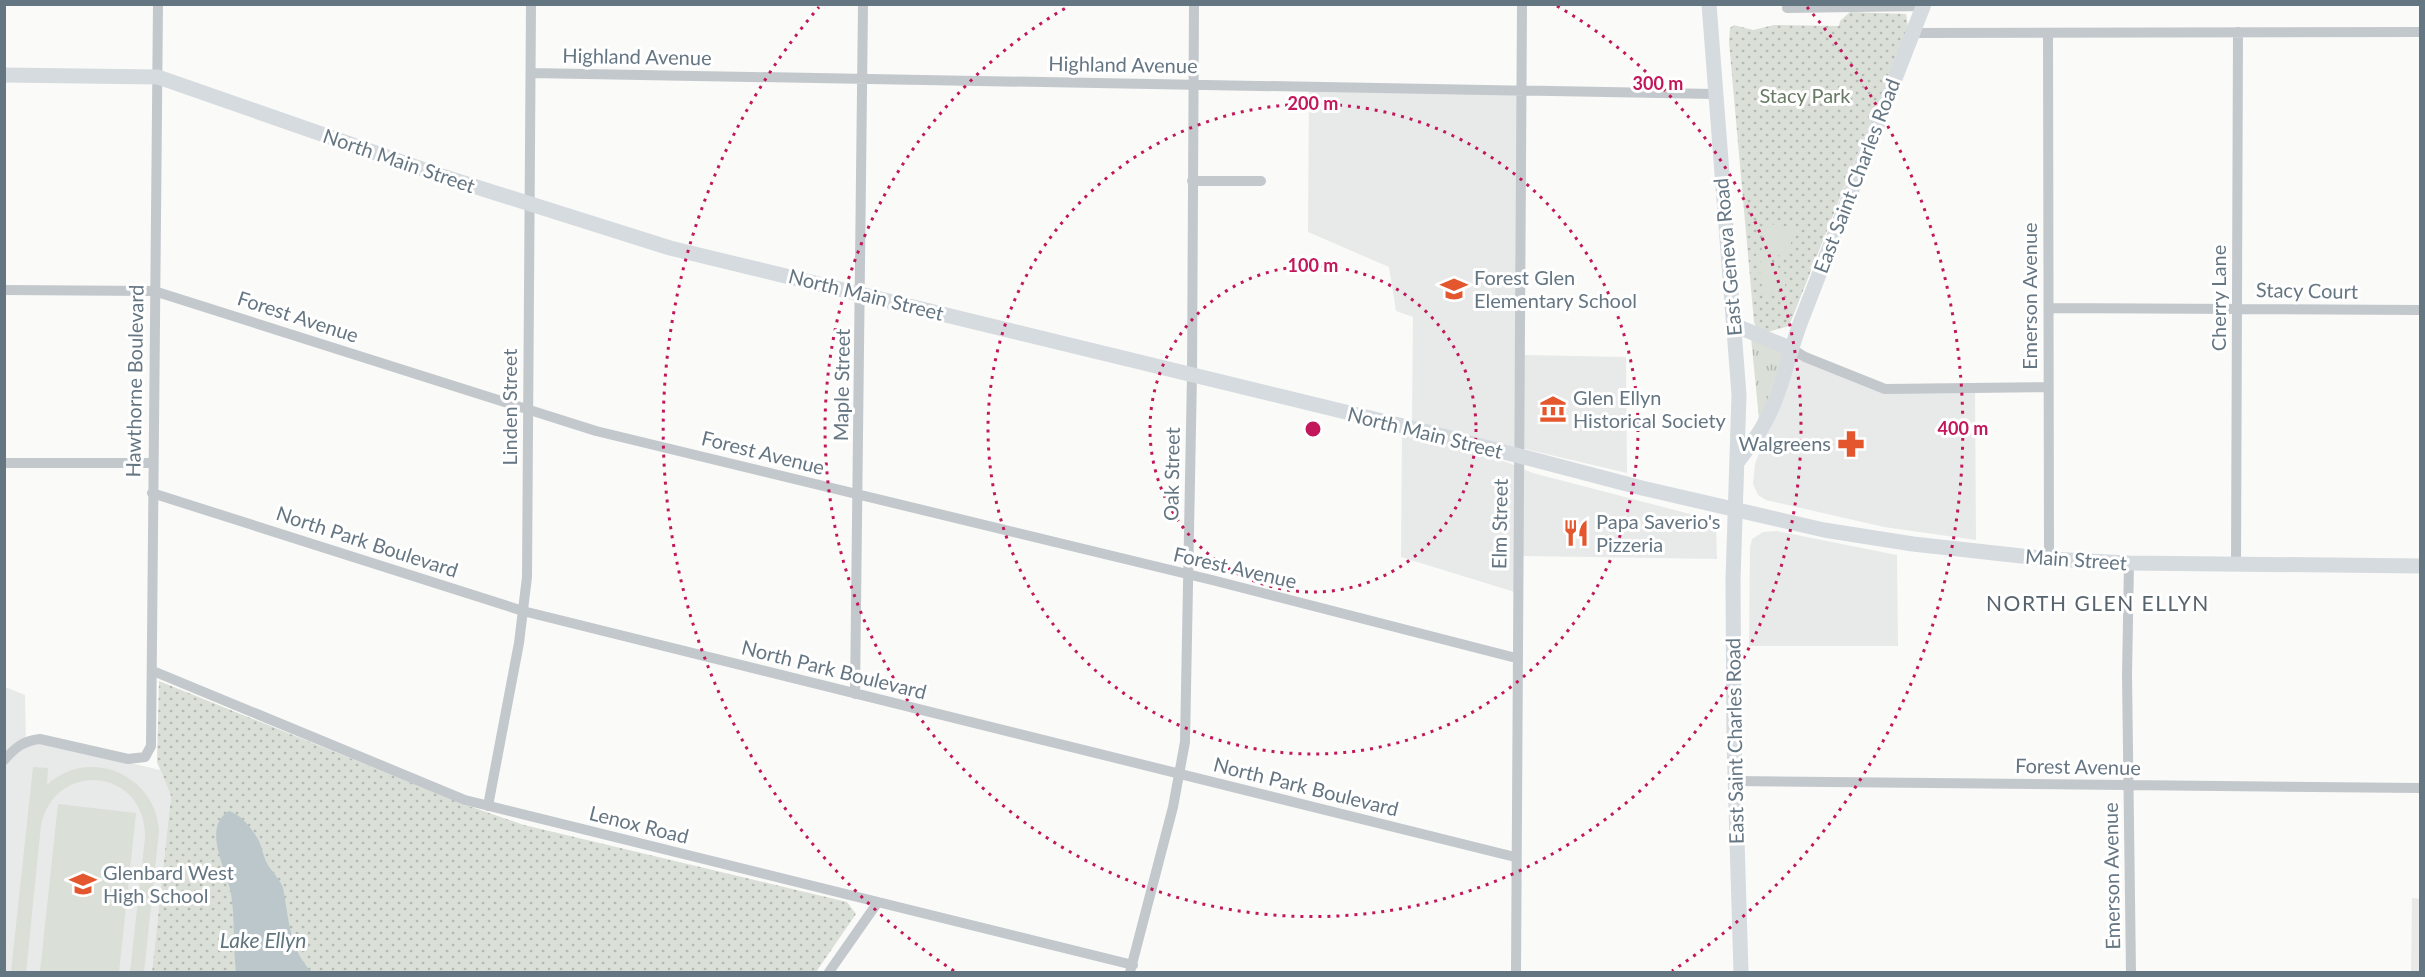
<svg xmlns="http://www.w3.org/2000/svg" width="2425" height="977" font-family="Lato,sans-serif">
<defs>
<pattern id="grass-tufts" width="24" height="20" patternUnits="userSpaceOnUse" patternTransform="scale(1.5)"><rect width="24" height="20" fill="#dadfd7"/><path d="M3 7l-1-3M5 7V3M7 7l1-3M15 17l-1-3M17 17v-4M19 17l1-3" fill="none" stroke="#b4b9b4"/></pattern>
<pattern id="park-dots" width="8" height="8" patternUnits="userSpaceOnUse" patternTransform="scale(1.5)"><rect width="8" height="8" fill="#dadfd7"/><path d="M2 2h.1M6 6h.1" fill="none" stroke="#b4b9b4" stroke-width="1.8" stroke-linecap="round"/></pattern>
</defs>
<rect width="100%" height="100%" fill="#fafaf8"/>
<!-- built -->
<path fill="#e8e9e9" d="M1309,90L1518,94L1514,448L1412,424L1413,317L1396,311L1389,267L1308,232Z
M1796,352L1882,388L1975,390L1976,540L1884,527L1766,500L1758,495L1753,484L1755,464Z
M1522,355L1626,357L1627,473L1521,448Z
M1402,430L1509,463L1533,473L1709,519L1716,525L1717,559L1519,556L1518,593L1401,557Z
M1777,531L1897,555L1898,646H1749L1750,548L1752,539L1763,532Z
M5,687L25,695L26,743L40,741L160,770L171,796L152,972H5Z
M2412,898L2420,899V972H2411Z"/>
<!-- grass -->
<path fill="url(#grass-tufts)" d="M1751,337L1785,351L1761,418L1759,419Z"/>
<!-- park -->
<path fill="url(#park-dots)" d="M1850,12L1906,14L1908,27L1789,326L1768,332L1756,327L1754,322L1729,42L1730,28L1734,25L1753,30L1774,25L1839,26L1840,21Z
M159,681L466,805L524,825L847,902L856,914L816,972H152L171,796L157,762Z"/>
<!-- pitch -->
<path fill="#dadfd7" d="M1767,223L1794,229L1788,257L1768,254V258L1786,275L1785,287L1770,295L1763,294L1760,273L1763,265L1760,261L1751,264V258L1761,253Z
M33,767L48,768L47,785C89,746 156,775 159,831L144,972H130L145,838C147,769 56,758 41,825L26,972H11Z
M58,804L136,813L119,972H40Z"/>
<!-- water -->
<path fill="#bbc7cb" d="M229,811C241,814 253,830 259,841C263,850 264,861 270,868C275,875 280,880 283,888C289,918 289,950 312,972H236C233,946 235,919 231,893C227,870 201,828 229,811Z"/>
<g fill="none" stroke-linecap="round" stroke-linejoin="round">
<!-- street -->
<path stroke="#c3c8cc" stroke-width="10" d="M1787,8L1923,6
M1913,33L2420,32
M2048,33L2049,559
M531,73L1715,94
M1192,181H1261
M4,290L154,291L596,431L1212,580L1516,658
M2049,308L2420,310
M1792,349L1805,357L1885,389L2048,387
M4,463H152
M152,493L523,611L1515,857
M2129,563L2127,675L2131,972
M2236,565L2238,32
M153,671L465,800L1133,965
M855,694L863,4
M4,760C16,747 23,741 40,739L128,759L145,757L151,746L158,4
M1735,781L2420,788
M488,806L519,643L527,577L531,4
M829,972L878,902
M1130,972L1173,807L1185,742L1192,375L1194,4
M1516,972L1522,4"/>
<!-- secondary -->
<path stroke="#d6dbdf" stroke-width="15" d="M1709,4L1739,395L1733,580L1734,740L1741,972
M4,75L158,77L445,177L670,248L1428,432L1642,488L1824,530L1913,544L2049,559L2129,563L2420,566
M1734,325L1792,349
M1737,463C1746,450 1757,438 1764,424C1782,392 1788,355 1801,321L1924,4"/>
</g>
<!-- distance rings -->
<g fill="none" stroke="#c2185b" stroke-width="3" stroke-dasharray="3 6">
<circle cx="1313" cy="429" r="163"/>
<circle cx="1313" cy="429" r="325"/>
<path d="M1557 6A488 488 0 1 1 1069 6"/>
<path d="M954 971A650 650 0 0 1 819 7M1807 7A650 650 0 0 1 1672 971"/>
</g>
<!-- icons -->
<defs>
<symbol id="school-bare" viewBox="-9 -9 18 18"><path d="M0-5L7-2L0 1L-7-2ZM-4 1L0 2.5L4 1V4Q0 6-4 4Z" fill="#e4572e" stroke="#fff" stroke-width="2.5" paint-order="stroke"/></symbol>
<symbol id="museum-bare" viewBox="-9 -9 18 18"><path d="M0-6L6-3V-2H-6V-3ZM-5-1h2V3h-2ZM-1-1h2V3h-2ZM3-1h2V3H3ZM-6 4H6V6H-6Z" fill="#e4572e" stroke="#fff" stroke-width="2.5" paint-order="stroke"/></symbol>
<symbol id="pharmacy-bare" viewBox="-9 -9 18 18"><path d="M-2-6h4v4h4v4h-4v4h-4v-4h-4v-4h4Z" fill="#e4572e" stroke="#fff" stroke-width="2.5" paint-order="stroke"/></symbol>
<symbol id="restaurant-bare" viewBox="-9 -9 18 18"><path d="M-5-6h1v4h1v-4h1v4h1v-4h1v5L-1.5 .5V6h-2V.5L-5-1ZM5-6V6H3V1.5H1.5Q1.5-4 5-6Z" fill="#e4572e" stroke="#fff" stroke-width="2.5" paint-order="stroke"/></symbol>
</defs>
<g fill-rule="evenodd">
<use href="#school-bare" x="1435" y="270" width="38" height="38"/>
<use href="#museum-bare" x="1534" y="390" width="38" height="38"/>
<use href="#pharmacy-bare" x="1832" y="425" width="38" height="38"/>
<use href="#restaurant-bare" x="1557" y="514" width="38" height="38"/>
<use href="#school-bare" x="64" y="865" width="38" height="38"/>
</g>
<g text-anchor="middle" stroke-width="6" stroke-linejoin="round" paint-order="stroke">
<!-- street labels -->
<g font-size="20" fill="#657683" stroke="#fff">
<text transform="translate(637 57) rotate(1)" y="7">Highland Avenue</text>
<text transform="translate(1123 65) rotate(1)" y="7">Highland Avenue</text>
<text transform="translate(399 161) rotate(19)" y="7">North Main Street</text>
<text transform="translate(1857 176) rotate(-69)" y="7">East Saint Charles Road</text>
<text transform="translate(1728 257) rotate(-95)" y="7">East Geneva Road</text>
<text transform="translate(2307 291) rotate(1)" y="7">Stacy Court</text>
<text transform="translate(866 295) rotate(14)" y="7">North Main Street</text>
<text transform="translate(2030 296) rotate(-90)" y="7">Emerson Avenue</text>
<text transform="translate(2219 298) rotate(-90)" y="7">Cherry Lane</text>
<text transform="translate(298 317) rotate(18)" y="7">Forest Avenue</text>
<text transform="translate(135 381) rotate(-89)" y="7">Hawthorne Boulevard</text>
<text transform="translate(842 385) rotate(-89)" y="7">Maple Street</text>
<text transform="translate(510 407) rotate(-90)" y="7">Linden Street</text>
<text transform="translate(1425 433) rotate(14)" y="7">North Main Street</text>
<text transform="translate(763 453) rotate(14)" y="7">Forest Avenue</text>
<text transform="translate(1172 474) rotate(-89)" y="7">Oak Street</text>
<text transform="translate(1500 524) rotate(-89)" y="7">Elm Street</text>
<text transform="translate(367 542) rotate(18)" y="7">North Park Boulevard</text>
<text transform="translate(2076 560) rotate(4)" y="7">Main Street</text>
<text transform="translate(1235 568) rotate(13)" y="7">Forest Avenue</text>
<text transform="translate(834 670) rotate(14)" y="7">North Park Boulevard</text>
<text transform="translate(1735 741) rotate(-91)" y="7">East Saint Charles Road</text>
<text transform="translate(2078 767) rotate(1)" y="7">Forest Avenue</text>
<text transform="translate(1306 787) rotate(14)" y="7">North Park Boulevard</text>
<text transform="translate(639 825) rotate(14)" y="7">Lenox Road</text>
<text transform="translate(2112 876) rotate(-91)" y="7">Emerson Avenue</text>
</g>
<!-- park labels -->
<g font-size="20" fill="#687a64" stroke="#fff">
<text x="1805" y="103">Stacy Park</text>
</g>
<!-- poi labels -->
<g font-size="20" fill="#657683" stroke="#fff" text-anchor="start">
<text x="1474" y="285">Forest Glen<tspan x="1474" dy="23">Elementary School</tspan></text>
<text x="1573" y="405">Glen Ellyn<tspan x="1573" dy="23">Historical Society</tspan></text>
<text x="1831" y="451" text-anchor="end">Walgreens</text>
<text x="1596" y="529">Papa Saverio's<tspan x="1596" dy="23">Pizzeria</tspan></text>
<text x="103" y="880">Glenbard West<tspan x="103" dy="23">High School</tspan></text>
</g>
<!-- neighbourhood labels -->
<g font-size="21" letter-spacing="1.5" fill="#57646e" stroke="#fff">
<text x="2098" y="611">NORTH GLEN ELLYN</text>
</g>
<!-- water labels -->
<g font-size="21" font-style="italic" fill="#60757c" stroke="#fff">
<text x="263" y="948">Lake Ellyn</text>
</g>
</g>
<circle cx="1313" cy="429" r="9" fill="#c2185b" stroke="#fff" stroke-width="3"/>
<g font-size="18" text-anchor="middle" font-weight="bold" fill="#c2185b" stroke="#fff" stroke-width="6" stroke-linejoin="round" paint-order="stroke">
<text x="1658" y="90">300 m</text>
<text x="1313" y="110">200 m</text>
<text x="1313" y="272">100 m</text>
<text x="1963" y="435">400 m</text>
</g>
<!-- border -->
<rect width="2425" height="977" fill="none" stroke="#657683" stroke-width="12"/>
</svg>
